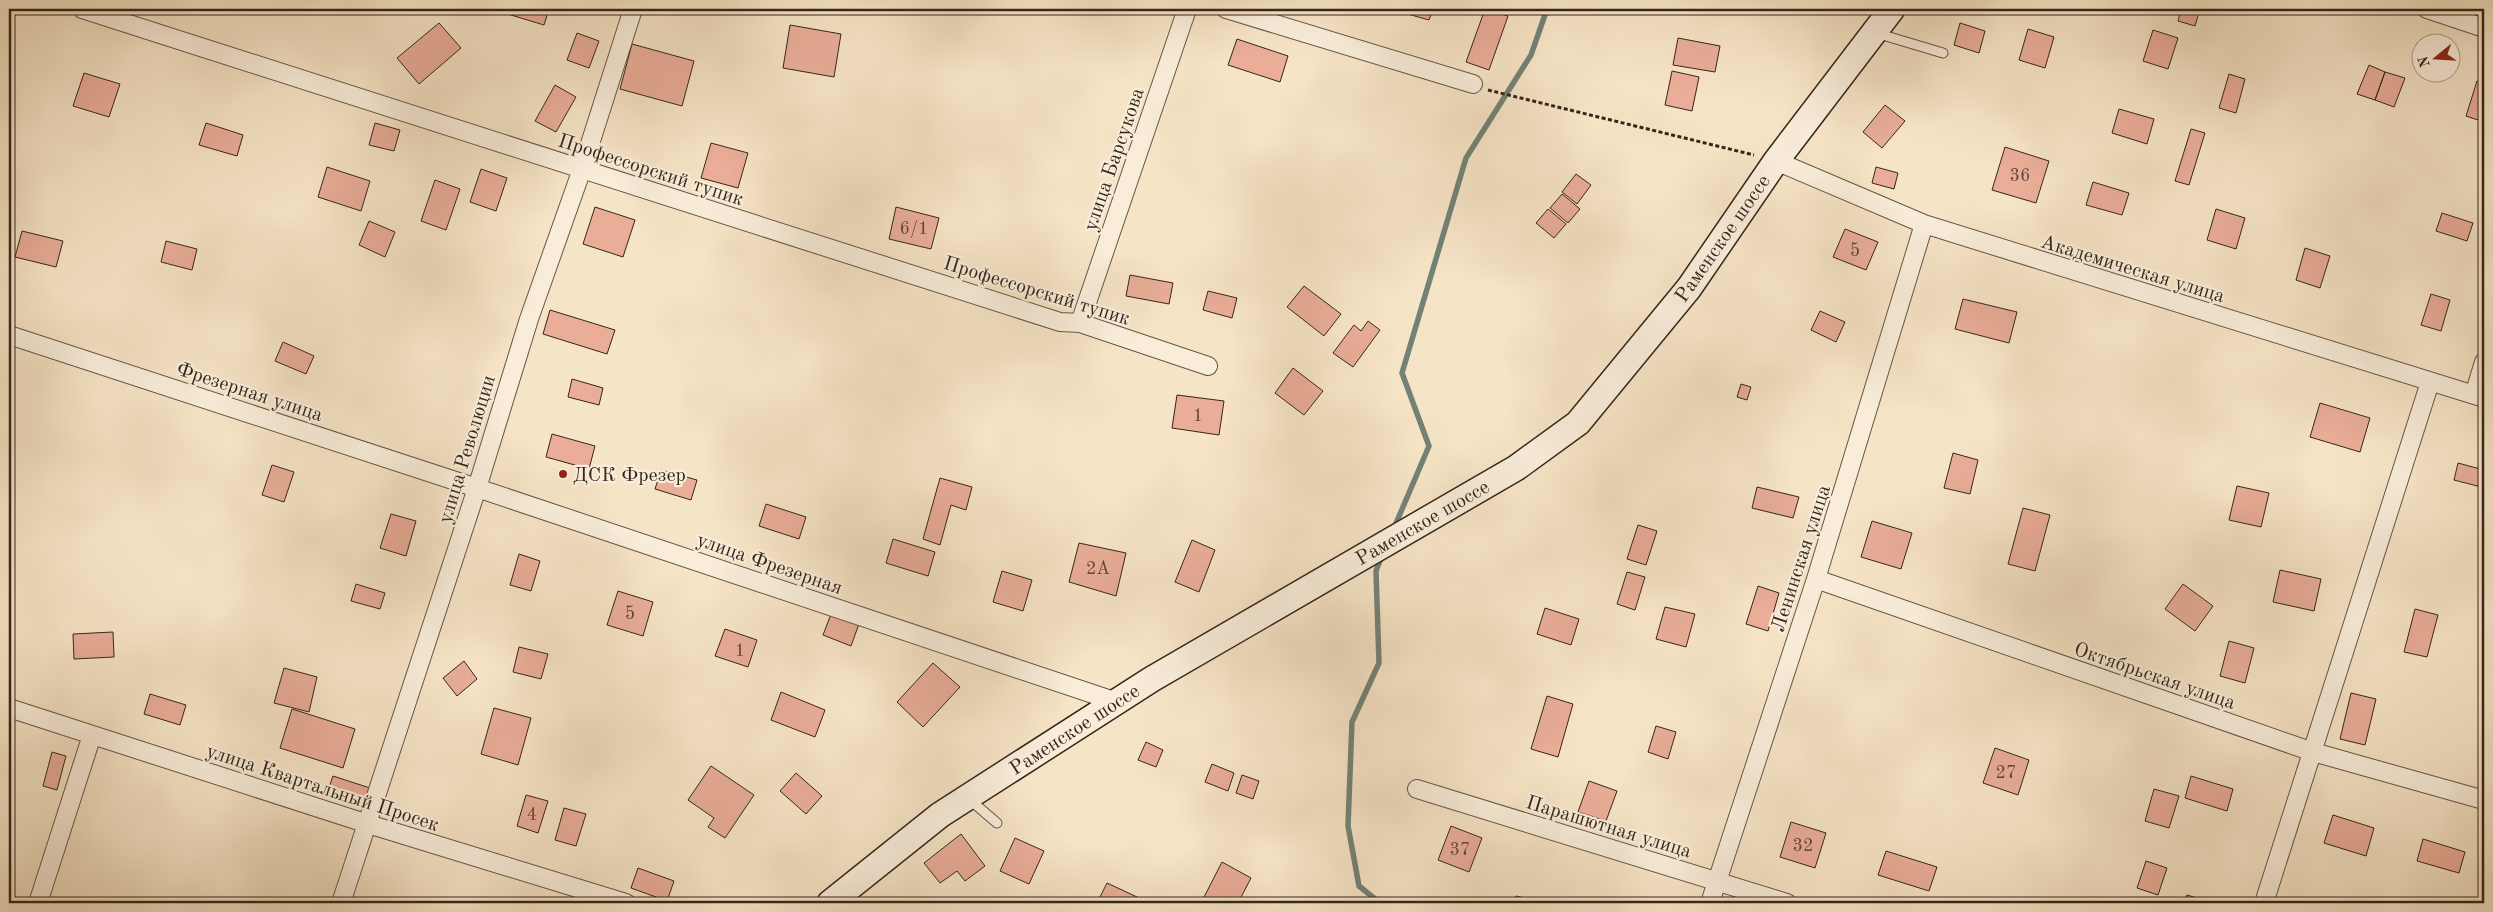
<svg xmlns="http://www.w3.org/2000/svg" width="2493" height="912" font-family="'Old Standard TT',serif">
<rect width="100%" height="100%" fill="#f6e4c6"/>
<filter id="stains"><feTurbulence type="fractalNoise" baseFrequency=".004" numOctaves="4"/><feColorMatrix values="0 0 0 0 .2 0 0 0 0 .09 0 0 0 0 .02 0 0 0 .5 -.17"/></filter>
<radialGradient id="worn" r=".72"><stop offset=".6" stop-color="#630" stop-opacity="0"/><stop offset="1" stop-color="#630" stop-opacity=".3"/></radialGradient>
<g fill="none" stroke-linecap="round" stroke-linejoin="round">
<!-- stream -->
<path stroke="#738275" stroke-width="5.5" d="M1394,528L1429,446L1402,373L1466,158L1531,55L1547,9
M1380,903L1359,886L1348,826L1352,722L1379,663L1376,571L1382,555"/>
</g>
<!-- building -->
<path fill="#e9ad98" stroke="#35261a" d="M502,9H549L544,25L501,12Z
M1405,9H1433L1429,20L1404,13Z
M1485,9L1508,16L1489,70L1466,62Z
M2181,9H2200L2195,26L2178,21Z
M439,23L461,48L419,84L397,58Z
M1960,23L1985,31L1979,53L1954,45Z
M790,25L841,34L834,77L783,68Z
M2028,29L2054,37L2045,68L2019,60Z
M2153,30L2178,38L2168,69L2143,61Z
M577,33L599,41L589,68L567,60Z
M1678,38L1720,46L1715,72L1673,65Z
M1237,39L1288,56L1280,82L1228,65Z
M632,44L694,61L682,106L620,89Z
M2369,65L2385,72L2375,100L2357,94Z
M1672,71L1699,77L1692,111L1665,105Z
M2385,72L2405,78L2394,107L2375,100Z
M84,73L120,84L109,117L73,106Z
M2229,74L2245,79L2236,113L2219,108Z
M2477,81L2484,83V122L2466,116Z
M555,85L576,97L556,132L535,121Z
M1885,105L1905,121L1882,148L1863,132Z
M2119,109L2154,119L2147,144L2112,133Z
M206,123L243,135L237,156L199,145Z
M375,123L400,130L394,151L369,145Z
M2191,129L2205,133L2189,185L2175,181Z
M711,143L748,153L738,188L701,178Z
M2005,147L2049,161L2036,203L1992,190Z
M327,167L370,181L361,211L318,197Z
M1876,167L1898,173L1894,189L1872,183Z
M481,169L507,178L496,211L470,202Z
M1576,174L1591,185L1577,204L1562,192Z
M435,180L460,189L446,230L421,221Z
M2093,182L2129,193L2122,215L2086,205Z
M1562,194L1580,209L1568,223L1550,208Z
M595,207L635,220L623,257L583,244Z
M896,207L939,218L931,249L889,239Z
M1548,209L1566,224L1554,238L1536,223Z
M2216,209L2245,218L2236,249L2207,240Z
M2442,213L2473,223L2467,241L2436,231Z
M369,221L395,232L385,257L359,245Z
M1845,229L1878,242L1866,270L1833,257Z
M22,231L63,241L56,267L15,257Z
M166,241L197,249L192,270L161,262Z
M2305,248L2330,256L2320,288L2296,280Z
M1130,275L1173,283L1169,304L1126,296Z
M1304,286L1341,314L1324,336L1287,307Z
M1208,291L1237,298L1232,318L1203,310Z
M2431,294L2450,300L2441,331L2421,325Z
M1963,299L2017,312L2009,343L1955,329Z
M550,310L615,330L607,354L543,334Z
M1820,311L1845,322L1836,342L1811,330Z
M1368,321L1380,330L1353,367L1333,353L1354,325L1361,331Z
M283,342L314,356L306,374L275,361Z
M1293,368L1323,391L1304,415L1275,393Z
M572,379L603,388L599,405L568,397Z
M1741,384L1751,387L1747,400L1737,397Z
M1177,395L1224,401L1219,435L1172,428Z
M2320,403L2370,418L2360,452L2310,437Z
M552,434L595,446L589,469L546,457Z
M1953,453L1978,460L1970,494L1944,488Z
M2458,463L2484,470L2481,487L2454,480Z
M272,465L294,472L284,502L262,495Z
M661,470L697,480L691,500L655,489Z
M940,478L972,487L966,510L951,505L940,545L923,539Z
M2237,486L2269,493L2261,527L2229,520Z
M1757,487L1799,497L1793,518L1752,508Z
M766,504L806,517L799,539L759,526Z
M2023,508L2050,515L2035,571L2008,564Z
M391,514L416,521L406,556L380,548Z
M1872,521L1912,533L1901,569L1861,557Z
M1638,525L1657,531L1646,565L1627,559Z
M893,539L935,552L928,576L886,563Z
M1192,540L1215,550L1199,592L1175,582Z
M1079,543L1126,553L1116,596L1069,582Z
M519,554L540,561L531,591L510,585Z
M2280,570L2321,579L2314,611L2273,602Z
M1002,571L1032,580L1023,611L993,602Z
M1627,572L1645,577L1635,610L1617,604Z
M356,584L385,593L380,609L351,601Z
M2183,584L2213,606L2195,631L2165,609Z
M1758,586L1779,593L1768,631L1746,624Z
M618,591L653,602L643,636L607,625Z
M1665,607L1695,614L1686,647L1656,639Z
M1545,608L1579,619L1571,645L1537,634Z
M2415,609L2438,615L2427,657L2404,652Z
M831,614L859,624L851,646L823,635Z
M725,629L757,640L748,667L715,656Z
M113,632L114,657L74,659L73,634Z
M2229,641L2254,648L2245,683L2220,676Z
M519,647L548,654L541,679L513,672Z
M464,661L477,679L457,696L443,678Z
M933,663L960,687L923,727L897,702Z
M284,668L317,677L309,712L274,703Z
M781,692L825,710L815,737L771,720Z
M2351,693L2376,699L2365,745L2340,739Z
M150,694L186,705L180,725L144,714Z
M1547,696L1573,704L1558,757L1531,749Z
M494,708L531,718L518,765L481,754Z
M292,709L355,729L343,768L280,748Z
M1656,726L1676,732L1668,759L1648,752Z
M1146,742L1163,750L1156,767L1138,760Z
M1995,748L2029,760L2018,795L1983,783Z
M52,752L66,756L57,790L43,786Z
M1212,764L1234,773L1228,791L1205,782Z
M711,766L754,795L725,838L708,827L714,818L688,800Z
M796,773L822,796L806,814L780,791Z
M1242,775L1259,781L1253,799L1236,793Z
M333,776L373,789L367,810L326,796Z
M2191,776L2233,789L2227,811L2185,798Z
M1589,781L1617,791L1606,821L1578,812Z
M2154,789L2179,796L2169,828L2145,821Z
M526,795L548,801L538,833L517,826Z
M564,808L586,814L576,846L555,840Z
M2333,815L2374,828L2366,856L2324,843Z
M1791,822L1826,833L1815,868L1780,857Z
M1451,826L1482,838L1469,872L1438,860Z
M961,834L985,866L965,881L957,871L940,883L924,863Z
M1015,838L1044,851L1029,884L1000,871Z
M2423,839L2465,852L2459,873L2417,861Z
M1886,851L1937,867L1929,891L1878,875Z
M2146,861L2167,868L2158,895L2137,888Z
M1222,862L1251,878L1238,903H1201Z
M638,868L674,881L667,901L631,888Z
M1107,883L1150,903L1098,901Z
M2187,895L2213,903H2184Z
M1516,896L1546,903H1514Z"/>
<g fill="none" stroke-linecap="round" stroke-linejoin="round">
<defs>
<path id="lane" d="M1876,33L1943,53
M969,799L997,823"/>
<path id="street" d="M82,9L1060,322L1080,323L1208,366
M1226,9L1473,84
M2427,9L2484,28
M1776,161L1924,224L2484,398
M1080,323L1187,9
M9,335L477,488L1117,702
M2474,395L2484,362
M1816,579L2313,752L2484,800
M9,708L368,824L626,903
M1417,789L1787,903
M38,903L92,735
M341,903L477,488L529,319L582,169L633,9
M1710,903L1816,579L1924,224
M2264,903L2430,382"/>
<path id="secondary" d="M830,903L940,815L1152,679L1516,468L1578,423L1689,288L1776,161L1892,9"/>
</defs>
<!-- lane casing -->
<use href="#lane" stroke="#655645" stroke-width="11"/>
<!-- street casing -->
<use href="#street" stroke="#655645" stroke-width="20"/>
<!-- secondary casing -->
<use href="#secondary" stroke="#35261a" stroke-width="28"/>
<!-- path -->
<path stroke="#35261a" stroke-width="3" stroke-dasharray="4 2.5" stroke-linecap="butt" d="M1488,90L1754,155"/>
<!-- lane -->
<use href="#lane" stroke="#f9edda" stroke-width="9"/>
<!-- street -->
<use href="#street" stroke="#f9edda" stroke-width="18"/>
<!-- secondary -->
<use href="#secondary" stroke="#f9edda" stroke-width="25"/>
</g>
<!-- markers -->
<circle fill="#8f2418" stroke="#f9edda" stroke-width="2" cx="563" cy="474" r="5"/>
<g text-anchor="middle" stroke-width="4.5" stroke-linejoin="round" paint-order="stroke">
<!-- number labels -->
<g font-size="18" fill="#62483a">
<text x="2020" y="181">36</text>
<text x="914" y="234">6/1</text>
<text x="1855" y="256">5</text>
<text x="1198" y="421">1</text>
<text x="1098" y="574">2А</text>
<text x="630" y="619">5</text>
<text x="740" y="656">1</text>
<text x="2006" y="778">27</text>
<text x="532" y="820">4</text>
<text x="1803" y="851">32</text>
<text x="1460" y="855">37</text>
</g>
<!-- street labels -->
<g font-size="20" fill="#35261a" stroke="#f9edda">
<text transform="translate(1113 159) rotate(-71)" y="7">улица Барсукова</text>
<text transform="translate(651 169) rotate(18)" y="7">Профессорский тупик</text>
<text transform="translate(1722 238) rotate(-55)" y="7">Раменское шоссе</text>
<text transform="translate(2133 268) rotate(17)" y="7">Академическая улица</text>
<text transform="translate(1037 290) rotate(17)" y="7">Профессорский тупик</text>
<text transform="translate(250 391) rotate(18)" y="7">Фрезерная улица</text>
<text transform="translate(466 449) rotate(-73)" y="7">улица Революции</text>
<text transform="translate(1422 522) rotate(-30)" y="7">Раменское шоссе</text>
<text transform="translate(1800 558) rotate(-72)" y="7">Ленинская улица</text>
<text transform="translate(770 563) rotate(19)" y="7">улица Фрезерная</text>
<text transform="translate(2155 675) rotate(19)" y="7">Октябрьская улица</text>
<text transform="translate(1074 729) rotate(-33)" y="7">Раменское шоссе</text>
<text transform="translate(323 787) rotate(18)" y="7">улица Квартальный Просек</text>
<text transform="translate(1609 826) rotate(17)" y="7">Парашютная улица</text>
</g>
<!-- poi labels -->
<g font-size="20" fill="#35261a" stroke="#f9edda" text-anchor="start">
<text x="573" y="481">ДСК Фрезер</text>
</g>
</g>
<!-- margin -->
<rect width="2493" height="912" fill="none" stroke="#f6e4c6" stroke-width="30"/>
<rect x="10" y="10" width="2473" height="892" fill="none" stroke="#35261a" stroke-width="2.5"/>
<rect x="15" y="15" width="2463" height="882" fill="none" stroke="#35261a"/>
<!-- north arrow -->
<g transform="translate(2436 58) rotate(252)"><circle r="24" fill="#f9edda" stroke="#ab9d8d"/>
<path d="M0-4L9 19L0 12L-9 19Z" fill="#8f2418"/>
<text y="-8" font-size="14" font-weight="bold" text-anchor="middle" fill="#35261a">N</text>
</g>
<rect width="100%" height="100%" filter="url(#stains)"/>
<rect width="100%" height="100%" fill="url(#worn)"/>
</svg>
